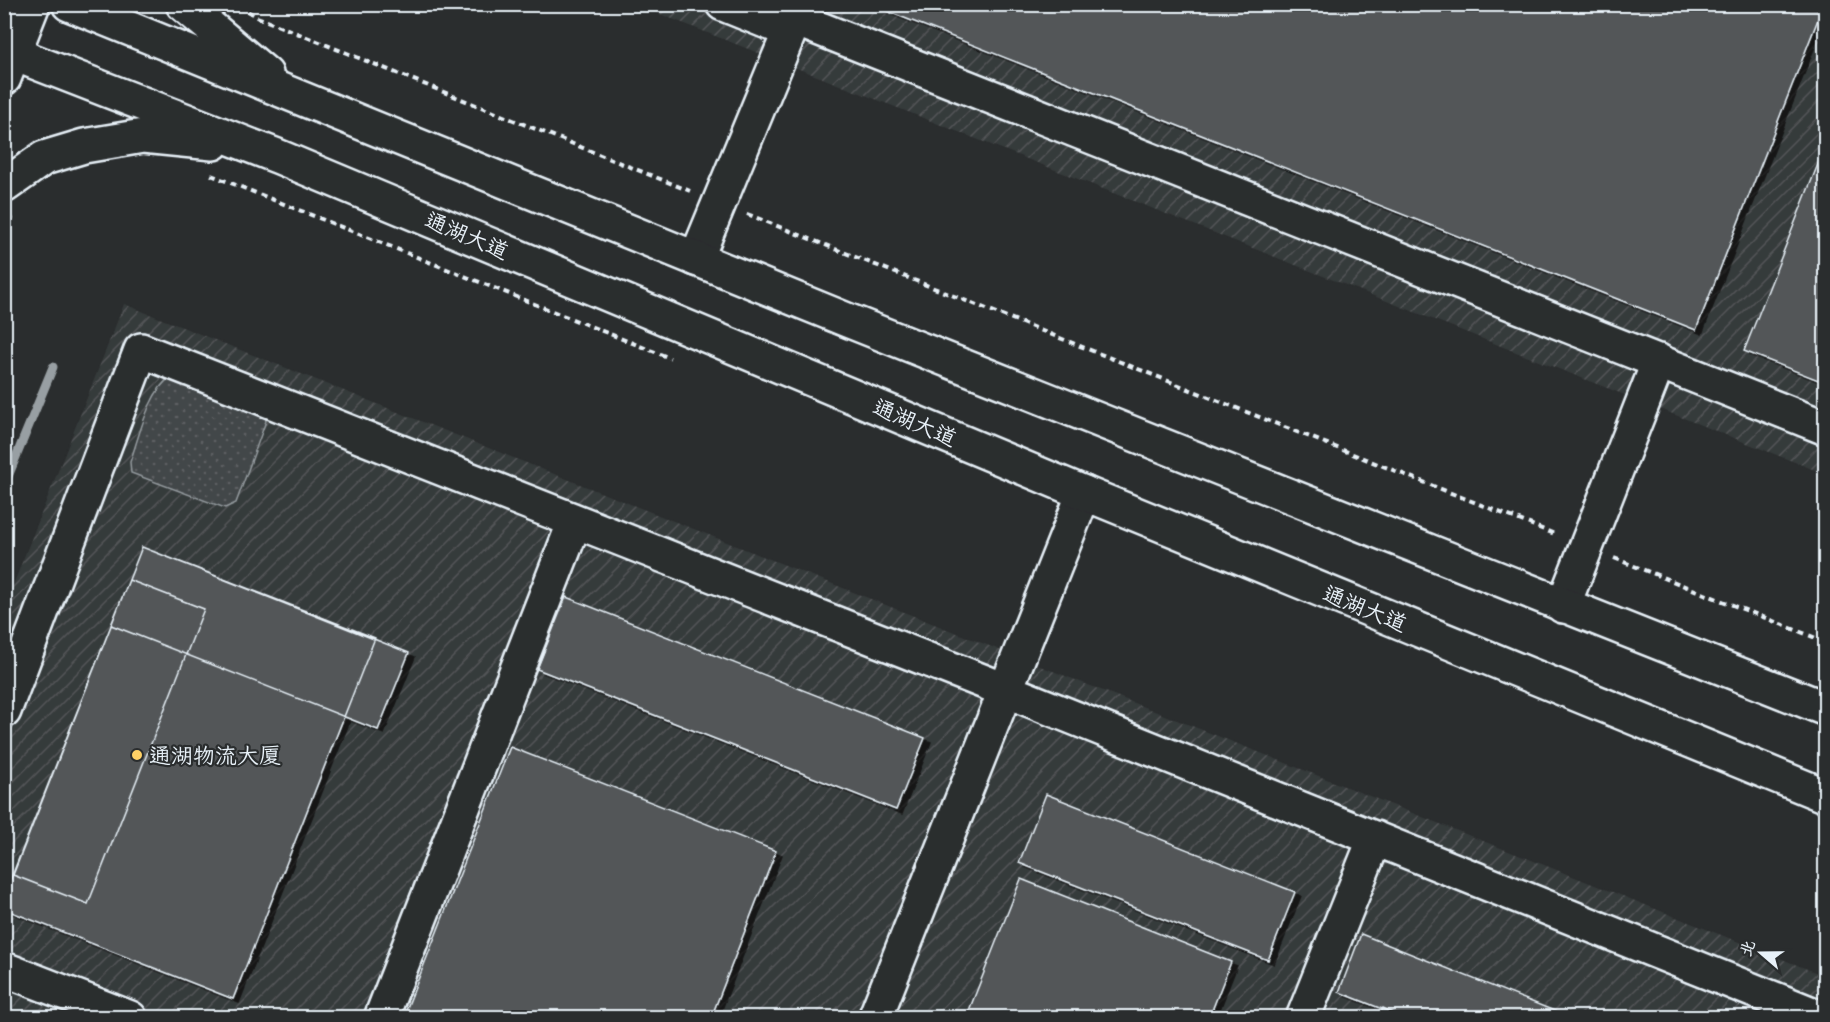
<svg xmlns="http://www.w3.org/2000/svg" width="1830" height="1022" font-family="Dekko,'LXGW WenKai TC',sans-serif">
<defs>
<pattern id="industrial-furrows" width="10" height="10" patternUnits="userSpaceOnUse" patternTransform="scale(1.5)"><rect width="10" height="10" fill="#363a3b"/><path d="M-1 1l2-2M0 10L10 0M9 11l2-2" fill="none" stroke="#535758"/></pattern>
<pattern id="grass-dots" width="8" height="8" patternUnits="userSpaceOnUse" patternTransform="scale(1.5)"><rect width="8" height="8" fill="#424648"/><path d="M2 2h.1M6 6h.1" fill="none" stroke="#5d6163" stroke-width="1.8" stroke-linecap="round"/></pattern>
<filter id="shadow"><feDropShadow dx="6" dy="4" stdDeviation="0" flood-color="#0009"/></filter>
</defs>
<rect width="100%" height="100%" fill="#2a2d2e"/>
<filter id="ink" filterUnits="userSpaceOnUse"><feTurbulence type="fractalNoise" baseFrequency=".0167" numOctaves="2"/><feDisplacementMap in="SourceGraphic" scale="12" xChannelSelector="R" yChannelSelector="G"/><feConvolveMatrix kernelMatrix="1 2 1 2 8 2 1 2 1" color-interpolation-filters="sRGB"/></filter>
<g filter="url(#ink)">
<!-- industrial -->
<path fill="url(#industrial-furrows)" d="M637,5H1825V474Z
M124,304L1825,976V1017H5L4,608Z"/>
<!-- grass -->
<path fill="url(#grass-dots)" stroke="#959ca0" stroke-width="1.5" d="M172,376L264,412L266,421L236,503L225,508L131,473L130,462C139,437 149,390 172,376Z"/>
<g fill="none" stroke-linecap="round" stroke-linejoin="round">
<!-- stream -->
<path stroke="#989fa3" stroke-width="9" d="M4,486L53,367"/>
</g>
<!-- building -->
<path fill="#535759" stroke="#e8f1f8" stroke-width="1.5" filter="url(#shadow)" d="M869,4H1824L1696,330Z
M1826,144V383L1744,351Z
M142,547L409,653L378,730L111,625Z
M142,547L375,638L233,999L4,909V896Z
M129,580L204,609L88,904L13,875Z
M566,597L925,738L896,810L537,669Z
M510,747L776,851L711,1018H403Z
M1046,794L1295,892L1268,960L1019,863Z
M1021,879L1231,962L1209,1018H966Z
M1361,934L1572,1018H1405L1339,992Z
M1383,1008L1405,1018H1379Z"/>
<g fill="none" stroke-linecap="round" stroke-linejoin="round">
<defs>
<path id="minor" d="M723,4L790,31
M795,19L1826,428
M696,259L801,4
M1563,606L1659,361
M4,711L141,350L1005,690L1822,1018
M4,969L130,1018
M381,1018L575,521
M875,1018L1084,493
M1303,1018L1375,838"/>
<path id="major" d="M69,4L847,320L1826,709
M183,4L266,74
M4,50L277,156L1084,493L1826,796
M4,78L33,4
M4,186L44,158L84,146L143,136L213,143"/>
</defs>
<!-- minor casing -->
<use href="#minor" stroke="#e8f1f8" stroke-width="38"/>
<!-- major casing -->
<use href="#major" stroke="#e8f1f8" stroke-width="38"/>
<!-- path -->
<path stroke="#e8f1f8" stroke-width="4" stroke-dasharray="6 4.5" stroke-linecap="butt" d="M239,6L257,17L690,191
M211,175L670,358
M747,214L1557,535
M4,225L12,217
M1614,558L1826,642"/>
<!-- minor -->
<use href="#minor" stroke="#2a2d2e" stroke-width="33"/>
<!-- major -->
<use href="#major" stroke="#2a2d2e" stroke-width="33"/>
</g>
</g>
<!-- markers -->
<circle fill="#ffd166" stroke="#2a2d2e" stroke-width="2" cx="137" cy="755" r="6"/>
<g text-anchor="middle" stroke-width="4.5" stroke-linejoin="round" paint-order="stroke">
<!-- street labels -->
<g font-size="22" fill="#e8f1f8" stroke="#2a2d2e">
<text transform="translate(467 235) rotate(23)" y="8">通湖大道</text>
<text transform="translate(915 422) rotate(23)" y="8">通湖大道</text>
<text transform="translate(1365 608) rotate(22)" y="8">通湖大道</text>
</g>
<!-- poi labels -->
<g font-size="22" fill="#e8f1f8" stroke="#2a2d2e" text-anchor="start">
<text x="149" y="763">通湖物流大厦</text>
</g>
</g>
<!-- margin -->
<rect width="1830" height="1022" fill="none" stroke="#2a2d2e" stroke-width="24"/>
<rect x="12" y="12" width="1806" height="998" fill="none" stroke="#e8f1f8" stroke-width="2" filter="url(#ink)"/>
<!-- north arrow -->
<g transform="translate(1761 953) rotate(290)" stroke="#2a2d2e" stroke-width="4.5" paint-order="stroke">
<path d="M0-4.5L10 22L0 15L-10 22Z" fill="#e8f1f8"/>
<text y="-9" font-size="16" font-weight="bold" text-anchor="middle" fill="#e8f1f8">北</text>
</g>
</svg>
